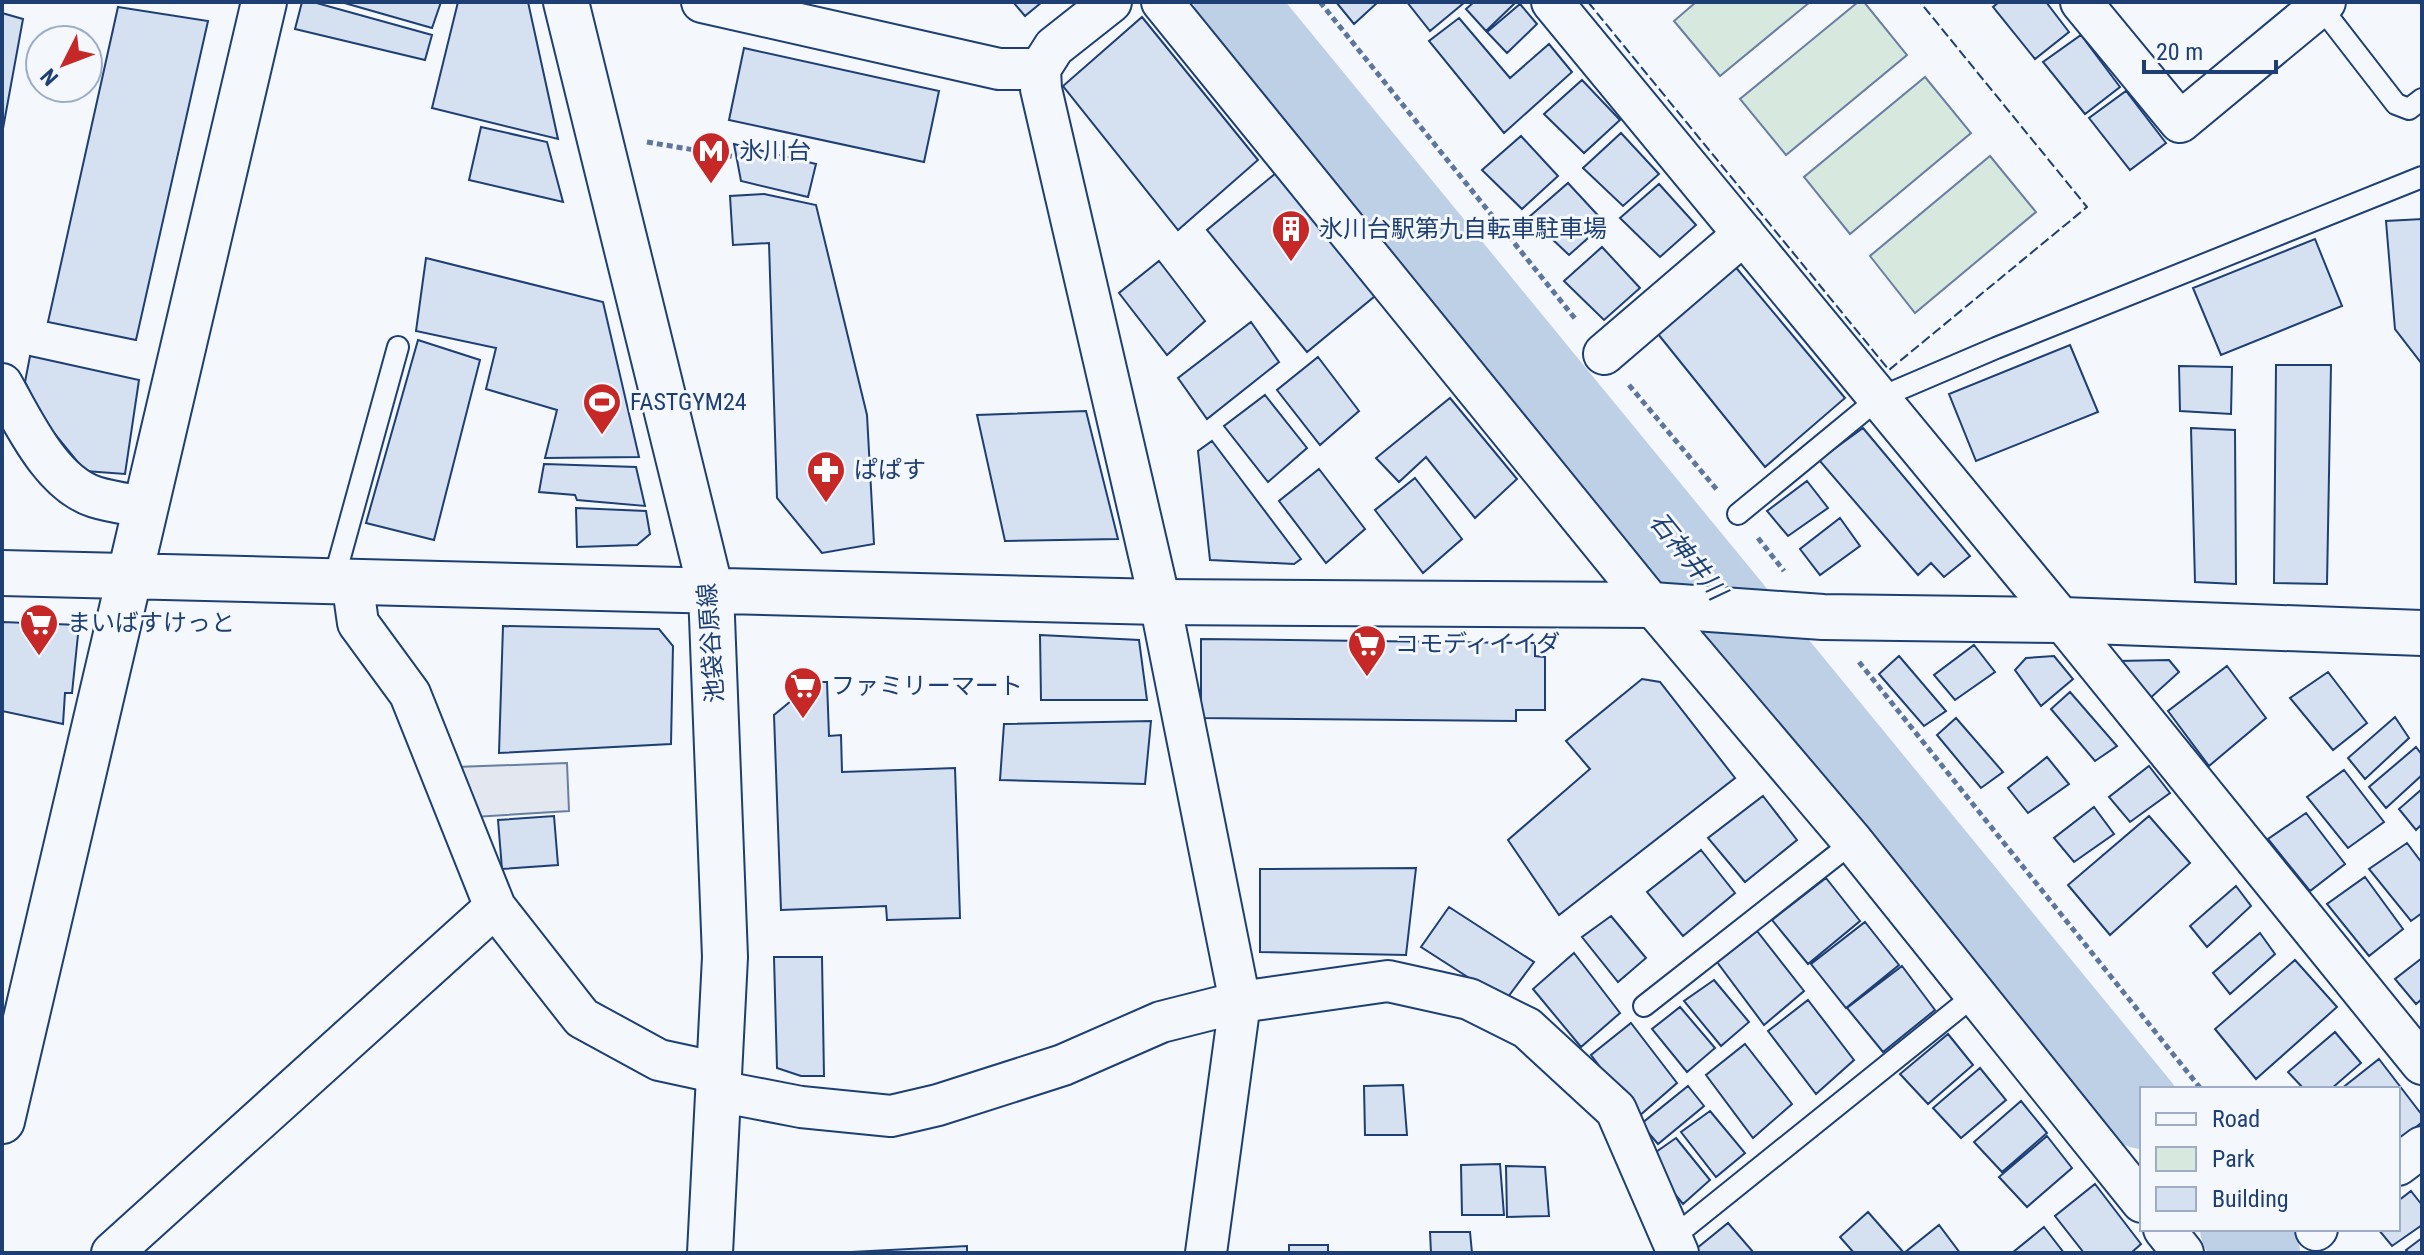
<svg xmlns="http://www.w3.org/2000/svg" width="2424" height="1255" font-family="'Roboto Condensed','Noto Sans JP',sans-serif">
<rect width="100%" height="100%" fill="#f4f7fb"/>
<!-- green -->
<path fill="#d7e8df" stroke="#687fa3" stroke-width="2" d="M1696,2H1810L1720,76L1674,21Z
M1858,2H1864L1907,55L1786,155L1740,99Z
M1925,77L1971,133L1850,234L1804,177Z
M1990,156L2036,212L1915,313L1870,256Z"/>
<!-- parking -->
<path fill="#e3e8f0" stroke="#687fa3" stroke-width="2" d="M567,763L569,811L474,817L456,767Z"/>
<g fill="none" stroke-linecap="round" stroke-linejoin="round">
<!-- river -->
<path stroke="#bed0e5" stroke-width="80" d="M1234,2L2142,1109
M2240,1229L2260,1253"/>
</g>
<!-- building -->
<path fill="#d5e0f0" stroke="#1d3f73" stroke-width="2" d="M302,2H313L432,35L425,60L295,29Z
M341,2H441L432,28Z
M458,2H528L558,139L432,108Z
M1013,2H1042L1025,16Z
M1336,2H1378L1354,24Z
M1407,2H1465L1430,31Z
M1474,2H1516L1486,31L1466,9Z
M1999,2H2046L2069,32L2035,59L1993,7Z
M1520,4L1537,24L1507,53L1487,32Z
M118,7L208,21L136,340L48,322Z
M2,13L23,19L2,134Z
M1142,17L1258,160L1178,230L1063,86Z
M1459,18L1510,78L1549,44L1572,72L1504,133L1429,41Z
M2081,35L2120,87L2085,114L2043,62Z
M744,48L939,91L924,162L729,120Z
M1582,80L1620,120L1584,153L1544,114Z
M2126,91L2166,143L2130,170L2089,118Z
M481,127L547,142L563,202L469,180Z
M1621,133L1659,174L1623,206L1583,168Z
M1521,136L1558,176L1522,209L1482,170Z
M734,144L816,164L808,197L741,181Z
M1276,173L1375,296L1307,352L1207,230Z
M1568,183L1605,223L1569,255L1529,217Z
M1659,184L1696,225L1660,257L1620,218Z
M764,194L816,205L867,415L874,544L822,553L777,498L769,243L733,245L730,196Z
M2422,219V364L2395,329L2386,221Z
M2315,239L2342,306L2221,355L2193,288Z
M1602,247L1640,288L1604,320L1564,281Z
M426,258L603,302L639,457L545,458L557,410L486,389L496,348L416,331Z
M1159,261L1205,321L1167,355L1119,293Z
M1733,264L1845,398L1765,467L1658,334Z
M1251,322L1279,362L1207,419L1178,378Z
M418,340L480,360L434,540L366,523Z
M2070,345L2098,412L1976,461L1949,394Z
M30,356L139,380L125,474L85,471L45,422L25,382Z
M1318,357L1359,411L1320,445L1277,390Z
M2276,365H2331L2327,584L2274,583Z
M2179,366L2232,367L2231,414L2180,411Z
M1265,395L1307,448L1268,482L1224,426Z
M1450,398L1517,479L1475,518L1426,457L1399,482L1376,458Z
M1086,411L1118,539L1005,541L977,415Z
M1863,428L1970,556L1944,577L1931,563L1918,575L1819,460Z
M2191,428L2235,430L2236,584L2195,582Z
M1212,441L1301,559L1294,564L1210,560L1198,451Z
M544,464L636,467L645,506L577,500L575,495L539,492Z
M1319,469L1365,529L1326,563L1279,501Z
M1415,478L1462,539L1423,573L1375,510Z
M1807,481L1828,508L1788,536L1767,511Z
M576,508L646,511L650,534L637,545L577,547Z
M1840,518L1860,546L1820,575L1800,549Z
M2,622L79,625L72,693H65L63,724L2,711Z
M503,626L659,629L673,646L671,744L499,753Z
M1040,635L1139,640L1147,700H1041Z
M1201,639L1535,643V656L1545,657V710H1516V721L1201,718Z
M1974,645L1995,672L1955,700L1934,675Z
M1899,656L1946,711L1924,726L1879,674Z
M2054,656L2073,679L2041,706L2015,670L2026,658Z
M2169,660L2179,672L2147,701L2118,661Z
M2227,666L2266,718L2209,766L2168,711Z
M2328,672L2367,723L2333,750L2290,698Z
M1642,679L1660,682L1735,778L1559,915L1508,840L1590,769L1566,741Z
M814,682H827L829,736L841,735L842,772L955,768L960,918L887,920L886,906L781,910L774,715Z
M2070,692L2117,746L2095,761L2051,709Z
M2395,717L2409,738L2365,779L2348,758Z
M1956,718L2003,772L1981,788L1937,735Z
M1151,721L1145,784L1000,780L1004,724Z
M2416,747L2422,755V775L2386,808L2369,787Z
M2047,757L2069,784L2028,813L2008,788Z
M2149,766L2170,793L2130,822L2109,797Z
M2344,770L2384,822L2348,848L2307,797Z
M2422,789V824L2416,830L2399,809Z
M1763,796L1797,840L1745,882L1708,838Z
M2094,807L2114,834L2074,862L2054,838Z
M2306,813L2345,864L2310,891L2268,839Z
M554,816L558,865L502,869L498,820Z
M2149,816L2190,863L2110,935L2068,885Z
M2407,843L2422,863V913L2411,921L2369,869Z
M1701,850L1735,893L1683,936L1647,892Z
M1416,868L1406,955L1260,952V869Z
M2365,877L2403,929L2369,956L2327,904Z
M1826,878L1860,921L1808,964L1772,920Z
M2236,886L2251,906L2207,947L2190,926Z
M1449,907L1534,962L1505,1001L1421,947Z
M1611,916L1646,958L1618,982L1582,937Z
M1865,922L1899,965L1846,1008L1811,964Z
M1757,931L1804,991L1764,1025L1717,962Z
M2260,933L2275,954L2230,994L2213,973Z
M1574,953L1620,1013L1581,1047L1533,989Z
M774,957H822L824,1076H801L777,1068Z
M2422,958V999L2416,1004L2395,979Z
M2295,960L2337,1007L2256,1079L2215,1029Z
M1902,966L1935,1010L1883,1052L1847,1008Z
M1714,980L1749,1022L1721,1046L1684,1001Z
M1808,1000L1854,1060L1816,1094L1768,1031Z
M1680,1007L1715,1048L1687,1072L1652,1029Z
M1631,1023L1677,1083L1638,1117L1591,1055Z
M2335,1032L2361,1063L2331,1089H2304L2288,1072Z
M1948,1034L1973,1065L1928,1104L1900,1074Z
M1745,1044L1792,1104L1753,1138L1706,1075Z
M2379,1059L2422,1115V1122L2398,1143V1089H2341Z
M1980,1068L2006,1100L1961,1138L1933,1108Z
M1403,1085L1407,1135H1365L1364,1086Z
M1688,1086L1704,1106L1658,1144L1641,1124Z
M2021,1101L2047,1133L2002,1172L1974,1142Z
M1710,1111L1745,1153L1716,1177L1681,1132Z
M2047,1136L2072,1168L2027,1207L1999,1177Z
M1676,1138L1710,1180L1683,1204L1646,1159Z
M1500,1164L1504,1215H1462L1461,1165Z
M1506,1166L1545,1167L1549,1216L1507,1217Z
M2095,1184L2141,1244L2131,1253H2084L2055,1216Z
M2411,1191L2422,1205V1225L2392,1246L2378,1229H2398V1201Z
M1868,1212L1904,1253L1939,1225L1960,1253H1854L1840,1237Z
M1728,1223L1754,1253H1691Z
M2044,1227L2064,1253H2012Z
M1430,1232H1470L1472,1253H1431Z
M2422,1238V1253H2409L2406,1250Z
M1289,1245H1328V1253H1289Z
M967,1246V1253H831Z"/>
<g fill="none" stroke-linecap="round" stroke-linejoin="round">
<defs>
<path id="lane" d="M2320,6L2396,104L2409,109L2422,99
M1738,514L1879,398L1996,348L2422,177
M334,579L398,347
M1644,1006L1853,842
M1671,1239L1976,994"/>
<path id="street" d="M702,2L999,69H1040L1041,89L1160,602L1240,1002L1206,1253
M1162,2L1652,605L1853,842L2142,1202
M1552,2L2062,620L2422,1064
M2081,2L2180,122L2325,2
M1040,69L1054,47L1111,2
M1604,354L1744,234
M2,384C23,421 51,483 95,497C111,502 128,504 144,507
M352,580L358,623L410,694L495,907L582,1018L659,1060L719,1073
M718,1091L801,1107L891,1116L938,1105L1063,1065L1161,1022L1240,1002L1388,981L1469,999L1527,1028L1616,1110L1678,1253
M2398,1165L2422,1147
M2164,1229L2183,1253
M2316,1230L2317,1229
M112,1253L495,907"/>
<path id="secondary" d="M566,2L711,591L725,957L710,1253
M2,573L1160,602L1652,605L1823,617L2062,620L2422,633
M2,1121L264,2"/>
</defs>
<!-- lane casing -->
<use href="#lane" stroke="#1d3f73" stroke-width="24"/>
<!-- street casing -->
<use href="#street" stroke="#1d3f73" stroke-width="44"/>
<!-- secondary casing -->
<use href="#secondary" stroke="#1d3f73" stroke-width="48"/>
<!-- path -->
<path stroke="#5e769c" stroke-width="5" stroke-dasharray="6 4" stroke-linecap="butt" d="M1320,2L1577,321
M647,142L736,157
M1629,385L1718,491
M1758,538L1784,571
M1859,662L2201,1089"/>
<!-- lane -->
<use href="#lane" stroke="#f4f7fb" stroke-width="20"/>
<!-- street -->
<use href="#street" stroke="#f4f7fb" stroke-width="40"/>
<!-- secondary -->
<use href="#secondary" stroke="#f4f7fb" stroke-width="44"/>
<!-- fence -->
<path stroke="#1d3f73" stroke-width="2" stroke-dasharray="10 4" stroke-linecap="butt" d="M1588,2L1889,370L2087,207L1920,2"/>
</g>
<!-- icons -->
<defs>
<symbol id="metro-pin" viewBox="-11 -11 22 30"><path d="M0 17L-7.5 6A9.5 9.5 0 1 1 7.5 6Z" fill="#c62828" stroke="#f4f7fb"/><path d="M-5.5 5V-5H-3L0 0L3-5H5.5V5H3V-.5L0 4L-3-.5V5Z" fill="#fff"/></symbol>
<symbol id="building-pin" viewBox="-11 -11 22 30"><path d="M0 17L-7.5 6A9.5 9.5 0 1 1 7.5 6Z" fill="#c62828" stroke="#f4f7fb"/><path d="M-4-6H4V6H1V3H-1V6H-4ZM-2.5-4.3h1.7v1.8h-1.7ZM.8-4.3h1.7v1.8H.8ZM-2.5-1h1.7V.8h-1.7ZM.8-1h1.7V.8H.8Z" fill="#fff"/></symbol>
<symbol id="stadium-pin" viewBox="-11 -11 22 30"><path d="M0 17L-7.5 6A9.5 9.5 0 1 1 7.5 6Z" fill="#c62828" stroke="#f4f7fb"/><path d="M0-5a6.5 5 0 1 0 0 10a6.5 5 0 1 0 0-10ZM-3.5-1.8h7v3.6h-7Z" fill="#fff"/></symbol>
<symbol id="pharmacy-pin" viewBox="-11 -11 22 30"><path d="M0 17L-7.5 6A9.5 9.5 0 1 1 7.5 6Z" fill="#c62828" stroke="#f4f7fb"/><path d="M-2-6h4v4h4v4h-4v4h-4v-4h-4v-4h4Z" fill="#fff"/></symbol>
<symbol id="supermarket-pin" viewBox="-11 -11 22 30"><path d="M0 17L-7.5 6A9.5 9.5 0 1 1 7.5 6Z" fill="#c62828" stroke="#f4f7fb"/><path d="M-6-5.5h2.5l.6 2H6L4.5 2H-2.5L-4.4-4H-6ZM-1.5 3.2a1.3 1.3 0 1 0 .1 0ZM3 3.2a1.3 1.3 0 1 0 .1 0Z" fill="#fff"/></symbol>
</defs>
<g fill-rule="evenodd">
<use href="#metro-pin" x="689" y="129" width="44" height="60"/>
<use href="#building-pin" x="1269" y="207" width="44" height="60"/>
<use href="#stadium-pin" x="580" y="380" width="44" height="60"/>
<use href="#pharmacy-pin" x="804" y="448" width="44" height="60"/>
<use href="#supermarket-pin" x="17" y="601" width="44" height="60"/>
<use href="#supermarket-pin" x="1345" y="622" width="44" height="60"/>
<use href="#supermarket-pin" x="781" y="664" width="44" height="60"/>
</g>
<g text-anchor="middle" stroke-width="6" stroke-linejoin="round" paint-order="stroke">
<!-- poi labels -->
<g font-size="24" fill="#1d3f73" stroke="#f4f7fb" text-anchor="start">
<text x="739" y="159">氷川台</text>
<text x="1319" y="237">氷川台駅第九自転車駐車場</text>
<text x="630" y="410">FASTGYM24</text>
<text x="854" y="478">ぱぱす</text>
<text x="67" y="631">まいばすけっと</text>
<text x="1395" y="652">コモディイイダ</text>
<text x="831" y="694">ファミリーマート</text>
</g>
<!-- street labels -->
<g font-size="24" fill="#1d3f73" stroke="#f4f7fb">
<text transform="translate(711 643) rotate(-94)" y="8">池袋谷原線</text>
</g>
<!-- water labels -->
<g font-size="26" font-style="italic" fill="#1d3f73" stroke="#f4f7fb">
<text transform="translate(1688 556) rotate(51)" y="9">石神井川</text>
</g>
</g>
<!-- border -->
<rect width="2424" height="1255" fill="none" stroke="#1d3f73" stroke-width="8"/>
<!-- legend -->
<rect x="2140" y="1087" width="260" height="144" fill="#f4f7fb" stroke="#9eadc5" stroke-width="2"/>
<rect x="2156" y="1113" width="40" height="12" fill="#f4f7fb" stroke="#9eadc5" stroke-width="2"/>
<text x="2212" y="1127" font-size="24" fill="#1d3f73">Road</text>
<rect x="2156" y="1147" width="40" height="24" fill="#d7e8df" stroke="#9eadc5" stroke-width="2"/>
<text x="2212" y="1167" font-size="24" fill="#1d3f73">Park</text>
<rect x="2156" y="1187" width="40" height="24" fill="#d5e0f0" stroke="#9eadc5" stroke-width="2"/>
<text x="2212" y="1207" font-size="24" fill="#1d3f73">Building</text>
<!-- north arrow -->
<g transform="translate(64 64) rotate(228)"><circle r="38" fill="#f4f7fb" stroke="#9eadc5" stroke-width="2"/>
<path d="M0-6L14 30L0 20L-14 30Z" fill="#c62828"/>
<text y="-12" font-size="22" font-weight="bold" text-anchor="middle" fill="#1d3f73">N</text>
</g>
<!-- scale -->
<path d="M2144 60v12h132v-12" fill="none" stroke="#1d3f73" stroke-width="4"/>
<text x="2156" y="60" font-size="24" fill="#1d3f73" stroke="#f4f7fb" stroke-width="6" paint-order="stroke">20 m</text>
</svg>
